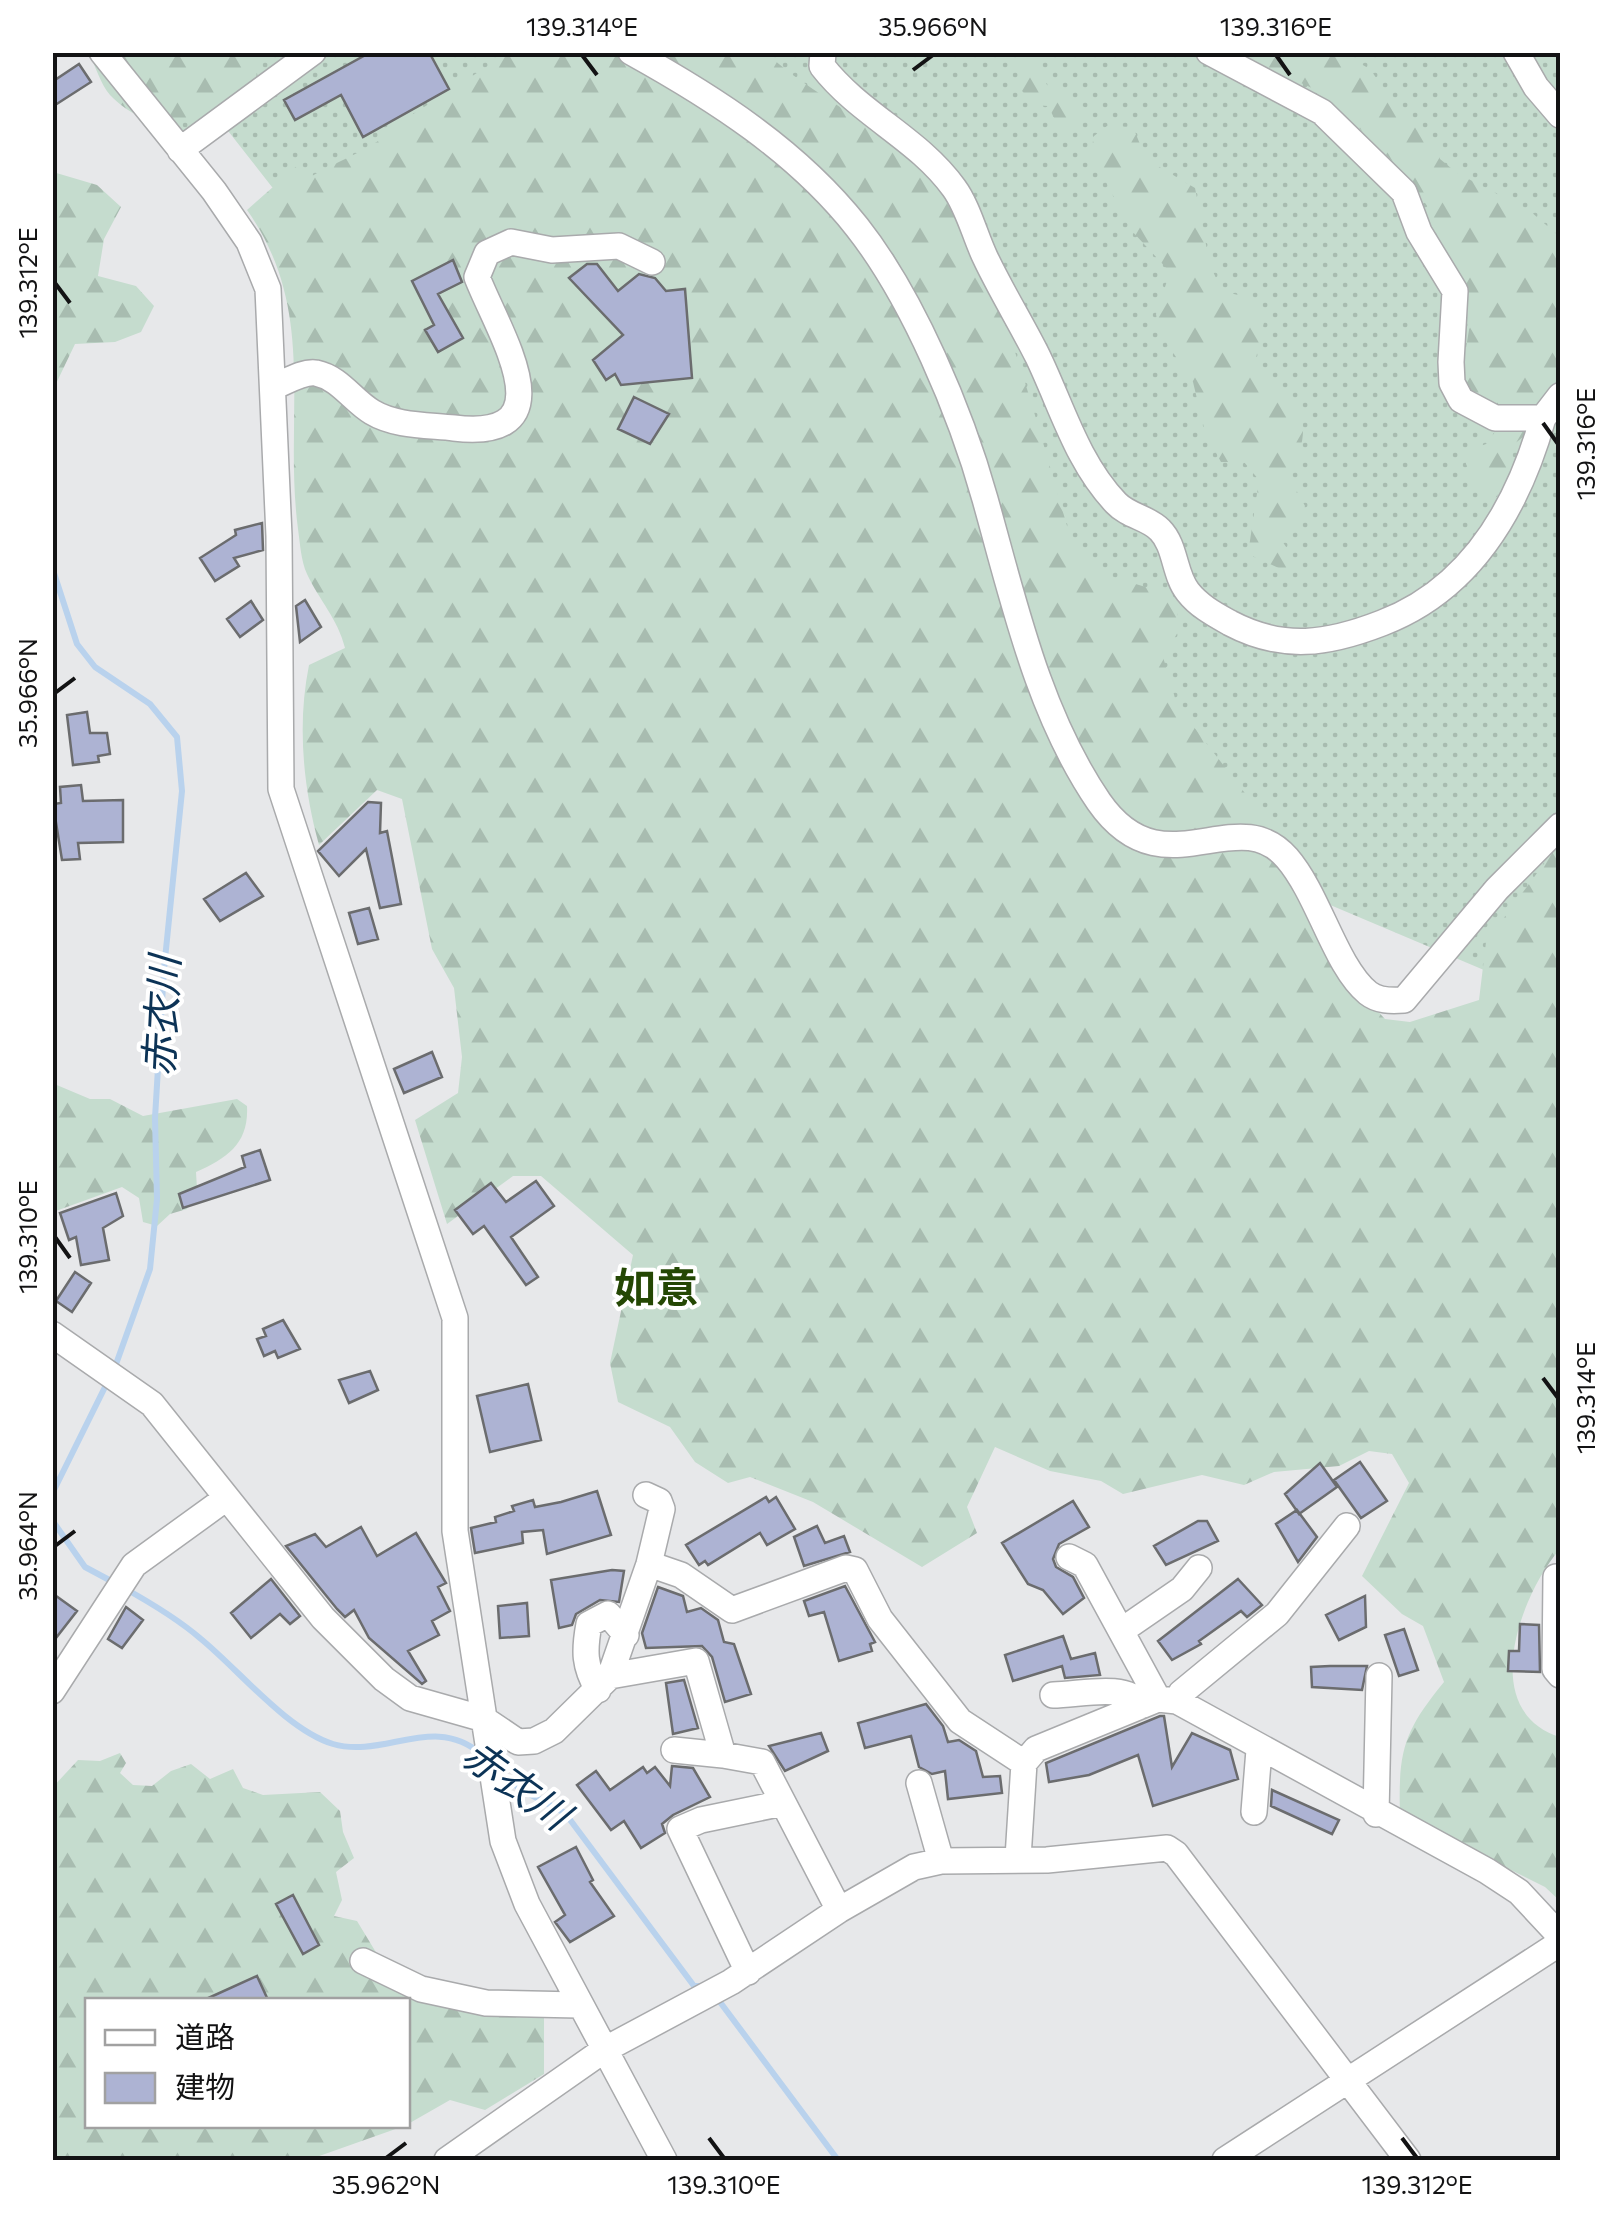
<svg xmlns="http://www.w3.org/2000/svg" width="1613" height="2213" font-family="Commissioner,'Noto Sans JP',sans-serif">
<defs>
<pattern id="grass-dots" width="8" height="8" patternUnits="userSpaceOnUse" patternTransform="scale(2.5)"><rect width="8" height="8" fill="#c5dcce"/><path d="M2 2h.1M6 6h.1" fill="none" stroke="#a8bcb0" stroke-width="1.8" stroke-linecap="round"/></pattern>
<pattern id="forest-firs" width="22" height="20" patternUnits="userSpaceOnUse" patternTransform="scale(2.5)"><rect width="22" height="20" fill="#c5dcce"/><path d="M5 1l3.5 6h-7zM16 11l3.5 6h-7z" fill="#a8bcb0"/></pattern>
</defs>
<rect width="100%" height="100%" fill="#e7e8ea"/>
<!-- grass -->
<path fill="url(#grass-dots)" d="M119,53H617L341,241L272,187L214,113L180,136Z
M662,53H1560V892L1491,973L1158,832Z"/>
<!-- forest -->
<path fill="url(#forest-firs)" d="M89,53H258L256,82C214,120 157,144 110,95C101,85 95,65 89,53Z
M508,53H766C813,96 872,120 917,166C999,250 1037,430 1072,542L1096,572L1172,595L1181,627L1163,657L1177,705L1271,827L1300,874L1348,979L1385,1019L1410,1022L1479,1000L1486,942L1560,842V1549C1520,1595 1477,1711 1560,1737V1901L1545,1887L1400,1815C1398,1750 1404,1731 1444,1682L1423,1626L1402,1614L1362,1576L1409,1483L1392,1454L1369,1451L1339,1466L1274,1472L1244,1485L1202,1475L1123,1494L1101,1481L1050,1471L995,1447L967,1507L977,1533L922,1567L813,1502L750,1477L728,1483L695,1462L670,1427L618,1402L610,1363L633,1255L541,1176H513L447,1224L415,1120L458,1093L462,1057L454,988L432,949L402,799L377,790L319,845C303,787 297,724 309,665L345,648C338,619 319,600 307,574C301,561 300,543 298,529C283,415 319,312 247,210L299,164L312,176C348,156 378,147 407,118Z
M1019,53H1034L1047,85L1089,110L1071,124L1064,137L1048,106L1033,105L1016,83L1022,68Z
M1235,53H1341L1370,69L1400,112L1435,145L1440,159L1457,173L1530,211L1560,237V417L1528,433L1513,445L1507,459L1518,463L1492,503L1484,501L1466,464L1465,452L1486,444L1495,432L1494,421L1474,399L1462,372L1473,306L1458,269L1438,240L1430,210L1404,173L1347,116L1312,88Z
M1107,126L1133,127L1146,159L1195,188L1210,265L1222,291L1246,297L1264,322L1254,367C1304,396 1316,424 1289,477L1305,506L1297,525L1278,535L1299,566L1283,570L1248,554L1259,480L1244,462H1221L1205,432L1193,382L1159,332L1156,314L1170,272L1131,230L1106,182L1089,161L1094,136Z
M53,172L97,185L121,207L104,239L98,276L136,286L154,306L141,332L115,342L75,344L53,390Z
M52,1083L90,1099H110L143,1116L237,1099L247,1106C249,1143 228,1158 196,1172L197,1189L187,1209L170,1214L157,1226L143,1222L139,1198L122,1187L53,1212Z
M120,1753L126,1763L120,1773L133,1785L152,1786L171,1771L191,1764L210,1779L233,1769L243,1788L263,1795L320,1792L340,1811L343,1832L354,1858L336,1872L342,1900L334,1916L357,1921L400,1992L544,2016V2074L485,2110L450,2100L408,2124V2000H88V2126H404L308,2160H53L52,1788L78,1760L100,1761Z"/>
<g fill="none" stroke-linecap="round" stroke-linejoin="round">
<!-- stream -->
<path stroke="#b9d2ed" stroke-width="6" d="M52,567L77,644L95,667L150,704L177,737L182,791L164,969L155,1118L157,1199L150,1269L115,1367
M52,1494L107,1383
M52,1520L85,1567L113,1582
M124,1588C151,1603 178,1619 201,1639C239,1670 287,1730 333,1744C384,1759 434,1713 481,1754
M501,1773L520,1789L565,1813L694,1986H704
M717,1998L838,2160"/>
</g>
<!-- building -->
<path fill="#adb3d3" stroke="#6b6c6e" stroke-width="2.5" d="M371,52H429L449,89L363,137L341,95L295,120L284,100Z
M79,64L91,82L52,107V82Z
M453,260L462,282L438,294L463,338L438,352L425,330L434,325L412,281Z
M587,264H597L618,291L639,274L655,278L666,291L685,289L692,378L621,385L615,374L606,380L593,360L623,335L569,278Z
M634,397L669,414L650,444L618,429Z
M262,523L263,550L234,558L239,566L215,581L200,558L236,535L235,530Z
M305,600L321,627L300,642L296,606Z
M251,601L263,620L240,637L227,619Z
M87,712L90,733H107L110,754L98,756L99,762L73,765L67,715Z
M81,785L83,801L123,800V842L78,843L80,859L62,860L53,804L61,803L60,787Z
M368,802L381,803L380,833L387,831L401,904L380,908L366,849L339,876L318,851Z
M246,873L263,896L220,921L204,899Z
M369,908L378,939L358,944L349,913Z
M432,1052L442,1077L404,1093L394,1069Z
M260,1150L270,1180L183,1208L179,1194L245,1167L242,1156Z
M536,1181L554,1206L511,1237L538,1277L526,1285L484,1226L473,1234L455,1210L491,1183L506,1202Z
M116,1193L123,1216L103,1228L109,1260L81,1265L76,1237L69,1240L60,1213Z
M75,1272L91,1283L72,1312L56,1301Z
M283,1320L300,1349L278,1358L275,1351L264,1356L257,1339L266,1336L263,1329Z
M370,1371L378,1390L349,1403L339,1380Z
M528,1384L541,1440L490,1452L477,1396Z
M1360,1462L1387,1501L1361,1518L1334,1480Z
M1320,1463L1337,1487L1299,1514L1285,1494Z
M597,1491L611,1535L547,1554L543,1530L522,1532L523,1543L475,1553L471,1528L496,1522L495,1517L514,1511L512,1506L533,1500L535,1507L561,1502Z
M766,1497L769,1502L776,1497L795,1529L767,1545L760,1533L708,1565L705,1561L699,1565L686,1545Z
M1073,1501L1089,1527L1059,1544L1053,1559L1056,1567L1073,1577L1084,1598L1063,1614L1043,1590L1028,1584L1002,1543Z
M1297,1510L1317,1537L1298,1562L1276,1524Z
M1198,1521H1207L1218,1541L1166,1565L1154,1546Z
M817,1526L825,1543L844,1536L850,1552L804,1566L794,1537Z
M361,1527L377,1556L416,1533L446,1583L438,1587L450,1611L432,1621L439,1635L408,1651L426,1681L422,1684L369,1638L354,1610L345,1617L337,1609L286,1546L315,1534L326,1547Z
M612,1570L624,1571L619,1602L600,1600L576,1614L572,1625L559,1628L551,1580Z
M271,1579L300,1616L290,1624L280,1614L251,1638L231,1613Z
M1238,1579L1262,1605L1247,1617L1241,1611L1199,1641L1201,1644L1172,1660L1158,1641Z
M845,1586L875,1642L870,1644L872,1651L839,1661L824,1612L809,1616L804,1601Z
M658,1587L683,1596L687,1612L701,1608L718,1620L724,1642L734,1644L751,1694L725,1702L712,1657L702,1646L646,1648L642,1633Z
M52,1593L77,1611L52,1643Z
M1365,1596L1366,1627L1339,1640L1326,1615Z
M527,1603L529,1636L500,1638L498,1606Z
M126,1607L143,1620L122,1648L108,1639Z
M1520,1624L1539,1625L1540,1672L1508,1671L1509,1651H1519Z
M1404,1629L1418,1670L1399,1676L1385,1635Z
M1063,1636L1071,1659L1095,1653L1100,1675L1065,1678L1062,1666L1013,1681L1005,1655Z
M1330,1666H1367L1362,1690L1312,1687L1311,1667Z
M684,1680L698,1728L673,1734L666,1683Z
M926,1704L943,1726L948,1742L959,1740L976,1751L983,1777L1000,1776L1002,1793L948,1799L945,1771L932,1774L919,1767L911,1736L865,1748L858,1723Z
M1160,1716H1164L1172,1767L1192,1733L1230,1750L1238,1779L1153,1806L1138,1755L1089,1775L1049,1782L1046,1763Z
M821,1733L828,1751L785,1771L769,1746Z
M672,1766L693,1768L710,1797L673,1815L662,1824L665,1833L641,1848L624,1821L611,1830L577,1785L596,1771L610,1790L643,1767L647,1773L655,1767L670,1786Z
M1272,1790L1339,1820L1332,1834L1271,1806Z
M576,1847L593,1880L590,1882L614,1916L570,1942L555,1922L565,1915L538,1867Z
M293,1895L319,1945L303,1954L276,1904Z
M257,1976L268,2000H204Z"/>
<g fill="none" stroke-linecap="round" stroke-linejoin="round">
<defs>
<path id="minor" d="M102,52L214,191L249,242L268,289L279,536L281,789L455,1318V1531L503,1841L527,1904L664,2160
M631,52C714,98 797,151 857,227C913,298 961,413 985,499C1014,602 1038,713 1099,802C1163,894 1236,799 1287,858C1319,895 1335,966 1368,993C1378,1001 1391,1001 1404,1000L1497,889L1560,826
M823,52L822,66C860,115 918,138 954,188C968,207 975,236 985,257C1001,291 1021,323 1038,357C1062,407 1077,462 1116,503C1128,516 1149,518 1160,530C1176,546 1174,575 1188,592C1199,606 1214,614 1230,623C1283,651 1328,644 1382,623C1471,589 1518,507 1543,418H1495L1461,400L1452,383L1451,362L1455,291L1419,232L1404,192L1322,112L1209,52
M1516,52L1536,87L1560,115
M180,150L313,52
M273,387C286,382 303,371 316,373C340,378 352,400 372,412C395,426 427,425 454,428C571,442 498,332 477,277L487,253L511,242L552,250L619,246L652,262
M1543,418L1560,396
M52,1334L152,1404L323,1618L384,1679L410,1698L484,1719L518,1742L534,1741L554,1731L610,1676L649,1564L662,1509L659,1501L646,1495
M1069,1557L1085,1565L1158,1699
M649,1564L681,1575L732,1610L846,1568L855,1570L880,1619L960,1721L1024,1763
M1560,1577H1556L1555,1669L1560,1675
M1121,1631L1182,1589L1199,1568
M610,1676L696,1661L723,1755L762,1762L839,1910
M598,1690C584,1666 584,1651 589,1624L608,1614L626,1635
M52,1691L134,1565L225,1499
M1053,1695C1081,1695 1124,1682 1143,1705
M1177,1701L1181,1693L1277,1614L1347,1526
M674,1750L723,1755
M919,1783L941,1861
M1254,1812L1259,1750
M1376,1814L1379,1676
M1018,1858L1024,1763L1036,1749L1158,1699L1177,1701L1487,1871L1519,1892L1560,1936
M363,1961L421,1989L486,2003L578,2005
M748,1972L680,1829L701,1820L783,1803
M447,2160L604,2050L731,1982L839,1910L914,1867L941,1861L1047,1860L1167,1848L1176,1854L1408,2160
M1225,2160L1560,1943"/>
</defs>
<!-- minor casing -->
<use href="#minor" stroke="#a9aaac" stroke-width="28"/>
<!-- minor -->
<use href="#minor" stroke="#fff" stroke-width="25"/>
</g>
<!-- ticks -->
<path fill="none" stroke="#131314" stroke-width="4" d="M582,55L597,75M1276,55L1290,75M913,70L933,55M55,283L70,303M1543,423L1558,444M55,693L75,678M55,1237L70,1258M1543,1378L1558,1398M55,1546L75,1531M709,2138L724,2158M1402,2138L1417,2158M386,2158L406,2143"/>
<g text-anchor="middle" stroke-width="8" stroke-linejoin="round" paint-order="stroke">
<!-- water labels -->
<g font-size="40" font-style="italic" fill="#0c3356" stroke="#fff">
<text transform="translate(162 1016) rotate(-87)" y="14">赤衣川</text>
<text transform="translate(516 1785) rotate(36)" y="14">赤衣川</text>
</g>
<!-- quarter labels -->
<g font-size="42" font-weight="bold" fill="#244704" stroke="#fff">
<text x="656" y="1303">如意</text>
</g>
</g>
<!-- border -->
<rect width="1613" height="2213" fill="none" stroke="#ffffff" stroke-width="110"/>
<!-- legend -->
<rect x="85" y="1998" width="325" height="130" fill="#ffffff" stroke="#a1a1a1" stroke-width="2.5"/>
<rect x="105" y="2030" width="50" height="15" fill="#ffffff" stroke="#a1a1a1" stroke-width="2.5"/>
<text x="175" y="2048" font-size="30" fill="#131314">道路</text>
<rect x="105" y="2073" width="50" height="30" fill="#adb3d3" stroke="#a1a1a1" stroke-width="2.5"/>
<text x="175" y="2098" font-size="30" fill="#131314">建物</text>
<rect x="55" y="55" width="1503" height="2103" fill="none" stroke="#131314" stroke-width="4"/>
<g font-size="25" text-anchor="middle" fill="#131314">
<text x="582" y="36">139.314°E</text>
<text x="933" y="36">35.966°N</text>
<text x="1276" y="36">139.316°E</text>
<text transform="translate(28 283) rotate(-90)" y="9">139.312°E</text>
<text transform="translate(1586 444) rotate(-90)" y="9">139.316°E</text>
<text transform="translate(28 693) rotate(-90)" y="9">35.966°N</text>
<text transform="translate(28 1237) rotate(-90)" y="9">139.310°E</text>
<text transform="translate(1586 1398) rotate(-90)" y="9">139.314°E</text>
<text transform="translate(28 1546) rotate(-90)" y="9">35.964°N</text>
<text x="386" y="2194">35.962°N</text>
<text x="724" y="2194">139.310°E</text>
<text x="1417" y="2194">139.312°E</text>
</g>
</svg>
